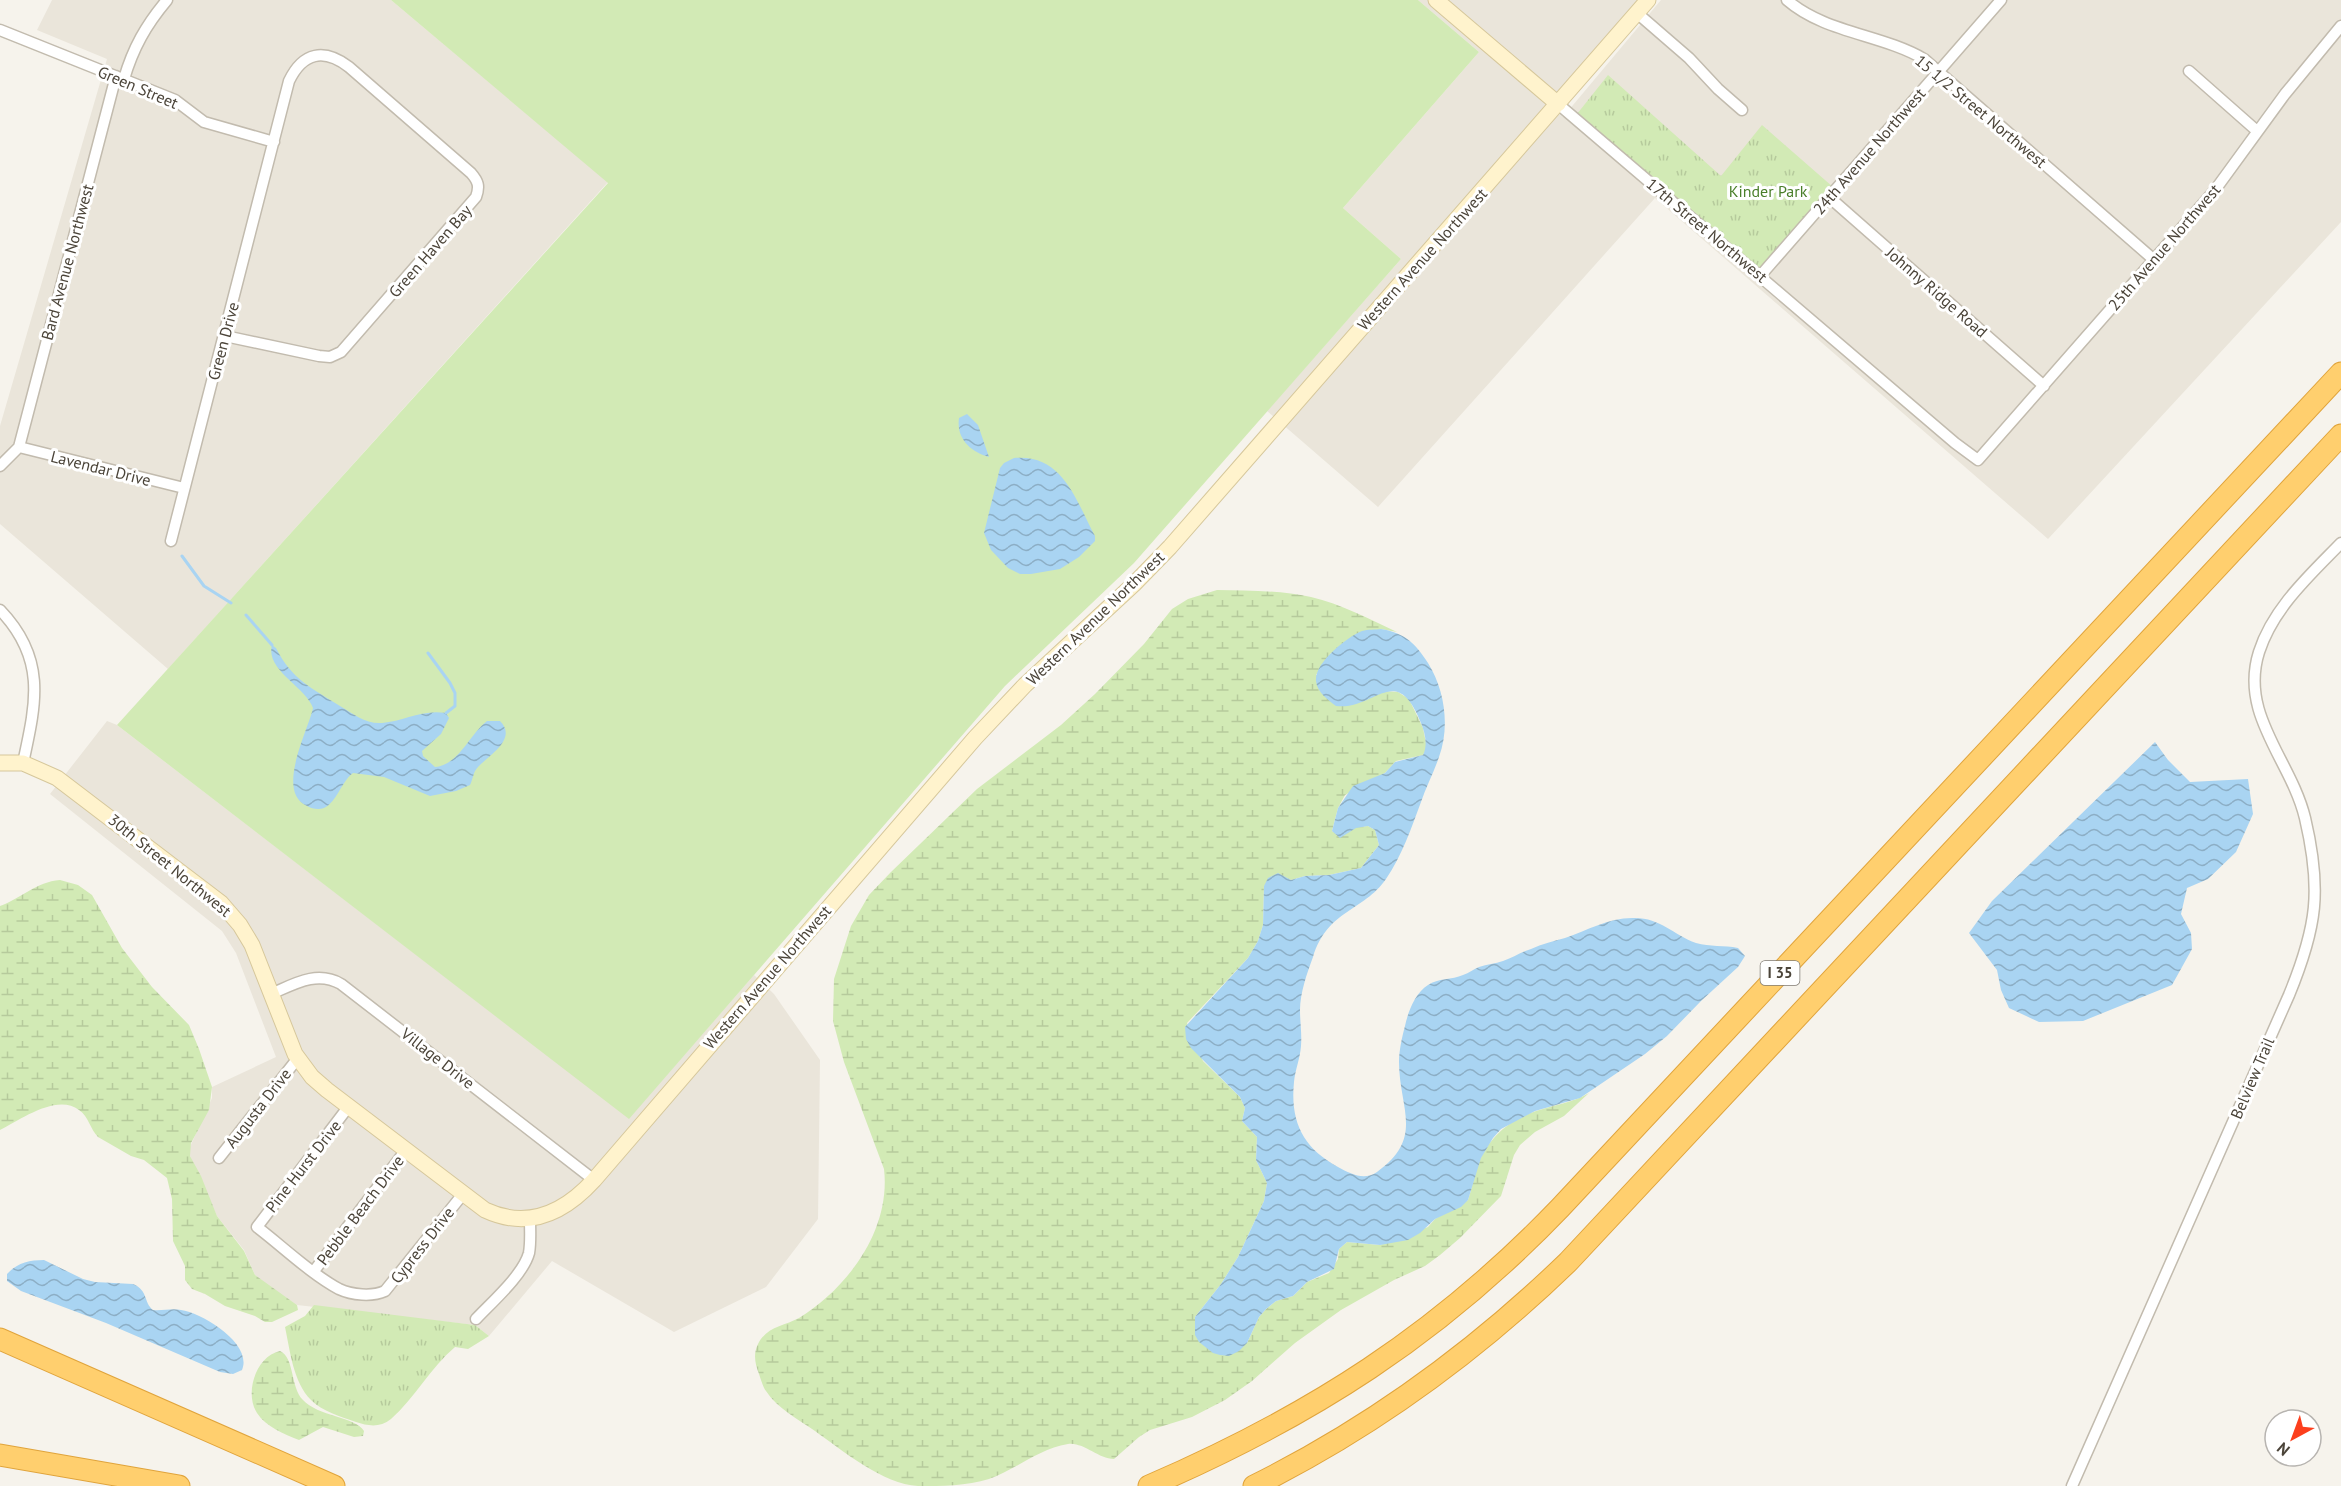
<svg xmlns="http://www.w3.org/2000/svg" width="2341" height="1486" font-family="'PT Sans',sans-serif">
<defs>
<pattern id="wetland-marsh" width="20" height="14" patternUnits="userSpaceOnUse" patternTransform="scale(1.5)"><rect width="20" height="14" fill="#d2eab5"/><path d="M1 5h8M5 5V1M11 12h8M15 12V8" fill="none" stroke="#b6ca9c"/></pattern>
<pattern id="park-tufts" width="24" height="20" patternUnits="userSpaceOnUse" patternTransform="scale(1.5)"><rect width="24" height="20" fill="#d2eab5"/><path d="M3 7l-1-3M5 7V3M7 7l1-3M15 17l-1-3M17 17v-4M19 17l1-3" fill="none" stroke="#b6ca9c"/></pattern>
<pattern id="water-waves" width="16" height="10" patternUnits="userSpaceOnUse" patternTransform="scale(1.5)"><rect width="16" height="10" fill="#a9d4f2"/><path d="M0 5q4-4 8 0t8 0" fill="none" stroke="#8caec5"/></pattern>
</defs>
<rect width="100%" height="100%" fill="#f6f3ec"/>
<!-- residential -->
<path fill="#eae5da" d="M52,0H391L608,182L168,669L0,524V426L107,59L37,30Z
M1418,0H1641L1549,107L1563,117L1661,0H2341V222L2048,539L1655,198L1378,507L1267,411L1401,259L1343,208L1479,52Z
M107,721L117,725L629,1118L754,975L774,994L820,1060L818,1219L766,1287L674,1332L552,1261L489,1336L475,1325L297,1305L261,1281L255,1275L244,1250L217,1216L190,1156L189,1149L212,1098V1087L276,1057L236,953L222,931L50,794Z"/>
<!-- grass -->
<path fill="#d2eab5" d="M391,0H1418L1479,52L1343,208L1401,259L1134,563L1005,686L629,1119L117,725L608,183Z"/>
<!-- wetland -->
<path fill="url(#wetland-marsh)" d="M1217,590C1248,591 1281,590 1311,597C1341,604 1369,619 1397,632L1381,629L1331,653L1316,675L1385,691L1398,692L1409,699L1423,728L1427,748L1423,755L1396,761L1385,773L1345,795L1338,808L1332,831L1340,837L1356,827L1368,826L1375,830L1379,845L1361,868L1329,875L1305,876L1291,880L1281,877L1264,886L1263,925L1258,941L1248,958L1187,1023L1203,1061L1240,1097L1245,1108L1242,1121L1257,1137L1256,1160L1267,1183L1264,1201L1238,1257L1221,1284L1195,1317L1247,1343L1259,1317L1266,1309L1276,1301L1293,1296L1307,1282L1329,1273L1338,1259L1339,1249L1347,1242L1380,1245L1428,1227L1435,1219L1468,1200C1472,1189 1473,1178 1477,1168C1486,1140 1508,1120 1536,1111C1554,1105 1572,1103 1589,1093L1564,1116L1535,1132L1520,1145L1514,1155L1501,1196L1460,1238L1440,1255L1425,1266L1394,1280L1341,1310L1295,1343L1252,1381L1225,1400L1192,1417L1150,1430L1139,1437L1114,1459C1098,1459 1084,1442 1068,1444C1038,1449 1017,1469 989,1479C967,1486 941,1486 918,1486C883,1484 843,1451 815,1431C799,1420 777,1408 766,1391C763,1387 761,1380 759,1374C755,1364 753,1354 758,1344C766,1327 784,1326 799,1318C849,1287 891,1229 884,1169L844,1062L833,1021L834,979L851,926L869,895L891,872L977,789L1061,725L1095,694L1144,644L1172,609L1188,599Z
M60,880L78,885L92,895L122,948L152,987L189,1025L199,1049L212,1087L209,1110L191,1143L190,1156L201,1176L217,1216L244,1251L255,1275L297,1305L298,1310L272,1322H265L255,1316L225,1306L205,1294L192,1289L185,1280V1266L173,1241L172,1199L167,1178L144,1160L131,1156L98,1137C90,1129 89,1117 79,1110C57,1093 20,1120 0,1130V906C22,898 36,882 60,880Z
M280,1351C295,1358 290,1387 303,1400C317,1416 356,1417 364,1431L363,1436L354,1437L323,1427L299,1440C284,1434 266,1427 257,1413C244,1393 256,1356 280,1351Z"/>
<!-- park -->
<path fill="url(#park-tufts)" d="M1608,75L1721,176L1762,125L1833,187L1761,269L1577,114Z
M314,1305L475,1325L489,1336L468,1349L455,1347C430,1368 415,1398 391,1419C380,1428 368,1426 356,1422C341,1417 322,1411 311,1400C293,1382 290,1350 285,1327L305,1316Z"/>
<!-- water -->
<path fill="url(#water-waves)" d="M967,414L978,425L989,457C971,452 956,439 959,418Z
M1014,458C1063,453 1076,501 1095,536V541L1079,557L1060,569L1031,574H1020L1008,568L991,550L984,533L1000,468L1004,463Z
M1381,629C1405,633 1415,643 1428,663C1445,690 1450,727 1439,757C1434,772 1426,787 1421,802C1411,829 1402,855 1386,879C1363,912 1328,909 1313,957C1307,973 1300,993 1300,1010C1300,1022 1302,1034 1301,1046C1300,1059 1295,1070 1294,1082C1290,1122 1303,1148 1338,1167C1351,1174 1364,1181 1377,1172C1425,1138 1399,1108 1399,1062C1399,1051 1402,1037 1405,1026C1408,1012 1415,993 1428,985C1438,978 1452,980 1463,975C1469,973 1474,969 1479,967C1487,964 1495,964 1503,961C1512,958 1521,952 1531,949C1542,944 1554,941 1565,938C1588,930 1610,917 1635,918C1660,918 1674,935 1696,943C1710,947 1724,945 1738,948L1745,956L1738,967L1701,1001L1667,1036L1645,1054L1580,1098L1535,1111L1501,1129L1493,1138L1481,1158L1468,1200L1461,1207L1435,1219L1420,1233L1408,1240L1380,1245L1347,1242L1339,1249L1334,1269L1307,1282L1293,1296L1276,1301L1266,1309L1259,1317L1247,1343L1239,1351L1229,1356L1220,1355L1213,1353L1199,1342L1195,1335V1317L1221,1284L1238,1257L1264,1201L1267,1183L1256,1160L1257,1137L1242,1121L1245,1108L1240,1097L1191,1048L1186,1039L1185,1027L1248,958L1258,941L1263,925L1264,886L1268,878L1278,873L1291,880L1305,876L1329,875L1361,868L1379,845L1375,830L1368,826L1356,828L1340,838L1332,831L1338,808L1353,786L1385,773L1395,762L1423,755C1428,745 1425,733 1421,723C1396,660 1375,711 1336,706C1328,700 1317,692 1316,681C1314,663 1347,637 1362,631C1368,629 1375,630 1381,629Z
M272,645L276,648C292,680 312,688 340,706C354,714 365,724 382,723C404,721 422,709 446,713L449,718L441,734L422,751L423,756L435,767C459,765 468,736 487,721H500C518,739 489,755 478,767C473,772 473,779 470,785L456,791L430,796L384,777L353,773C341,782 337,802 324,808C319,810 312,809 307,806C275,792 308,731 313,708C306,687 265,670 272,645Z
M2155,742L2168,760L2190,782L2248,779L2253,814L2236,852L2208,879L2187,888L2181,914L2191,933L2192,949L2172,985L2083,1021L2039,1022L2009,1008L2001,990L1997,970L1969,933L1992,901Z
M44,1260L83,1279L95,1282L133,1284C149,1291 143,1302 153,1310C162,1311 172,1308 181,1310C203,1313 253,1344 242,1370L233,1374L220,1372L106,1323L21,1291L7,1281V1274C17,1263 29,1260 44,1260Z"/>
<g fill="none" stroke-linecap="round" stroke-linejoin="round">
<!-- stream -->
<path stroke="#a9d4f2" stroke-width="3" d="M182,556L204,586L231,603
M246,615L272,645
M428,653L450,683L455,693V706L446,713"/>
<defs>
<path id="street" d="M1787,0C1825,33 1881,34 1924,59L2153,259
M1637,13L1689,58L1718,89L1742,110
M0,30L175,100L204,122L274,142
M2189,71L2257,131
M124,79C133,48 146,25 167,0
M1558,104L1955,443L1978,460L2215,190L2285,94L2341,26
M1829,197L2044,386
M1761,275L2001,0
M19,447L184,488
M0,466L19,447L116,76
M171,541L289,81C303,52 324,48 349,67L471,173C478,181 480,186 476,197L341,352L330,357L319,356L225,336
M0,610C47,659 36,703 23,763
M271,994C294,984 317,970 341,984L594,1180
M349,1106L257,1227C282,1246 311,1274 339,1289C352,1295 372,1297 385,1291L463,1194
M219,1158L298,1058
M314,1271L406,1150
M476,1319C492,1302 523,1275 529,1253C531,1242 530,1230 530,1220
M2072,1486L2289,995C2317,927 2322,890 2305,818C2291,760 2239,715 2259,652C2273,608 2310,575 2341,543"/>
<path id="secondary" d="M1436,0L1558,104
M0,763H23L57,778L221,903L240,925L252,945L295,1054L312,1077L327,1090L485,1210C528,1230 564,1213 594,1180L975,738L1025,685L1134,584L1170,547L1648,0"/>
<path id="highway" d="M0,1339L334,1486
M0,1455L179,1486
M1149,1486C1311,1416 1438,1335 1560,1208L2341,373
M1254,1486C1371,1428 1475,1352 1568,1262L2341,435"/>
</defs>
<!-- street casing -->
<use href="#street" stroke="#c2bbae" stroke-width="13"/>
<!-- secondary casing -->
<use href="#secondary" stroke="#d6c79b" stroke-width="17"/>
<!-- highway casing -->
<use href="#highway" stroke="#e0a43c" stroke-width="23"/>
<!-- street -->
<use href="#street" stroke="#fff" stroke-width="10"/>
<!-- secondary -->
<use href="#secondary" stroke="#fff3cd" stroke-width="15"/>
<!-- highway -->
<use href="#highway" stroke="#ffcf6e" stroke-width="21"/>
</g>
<g text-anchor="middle" stroke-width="6" stroke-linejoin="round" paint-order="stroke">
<!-- shield labels -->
<rect fill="#fff" stroke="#817c74" stroke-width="1.5" x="1760.5" y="961" width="39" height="24" rx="4.5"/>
<g font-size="15" font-weight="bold" fill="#4b4439">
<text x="1780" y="978">I 35</text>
</g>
<!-- street labels -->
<g font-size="16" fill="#4b4439" stroke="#fff">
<text transform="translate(138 87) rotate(23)" y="6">Green Street</text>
<text transform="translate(1981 111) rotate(40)" y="6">15 1/2 Street Northwest</text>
<text transform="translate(1869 151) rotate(-49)" y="6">24th Avenue Northwest</text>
<text transform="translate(1707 230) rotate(40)" y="6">17th Street Northwest</text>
<text transform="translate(2164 247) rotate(-49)" y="6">25th Avenue Northwest</text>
<text transform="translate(430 251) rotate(-49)" y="6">Green Haven Bay</text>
<text transform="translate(1422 259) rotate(-48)" y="6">Western Avenue Northwest</text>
<text transform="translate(67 262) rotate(-75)" y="6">Bard Avenue Northwest</text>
<text transform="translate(1937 292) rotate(41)" y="6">Johnny Ridge Road</text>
<text transform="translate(223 341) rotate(-75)" y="6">Green Drive</text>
<text transform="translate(101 468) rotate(14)" y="6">Lavendar Drive</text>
<text transform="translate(1095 618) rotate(-44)" y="6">Western Avenue Northwest</text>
<text transform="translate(170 865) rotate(39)" y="6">30th Street Northwest</text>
<text transform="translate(767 977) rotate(-49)" y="6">Western Avenue Northwest</text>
<text transform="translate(438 1058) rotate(38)" y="6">Village Drive</text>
<text transform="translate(2252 1078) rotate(-67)" y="6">Belview Trail</text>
<text transform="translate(258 1108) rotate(-52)" y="6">Augusta Drive</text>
<text transform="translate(303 1166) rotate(-52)" y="6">Pine Hurst Drive</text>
<text transform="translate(360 1210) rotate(-53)" y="6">Pebble Beach Drive</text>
<text transform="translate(422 1245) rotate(-52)" y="6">Cypress Drive</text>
</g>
<!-- park labels -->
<g font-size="16" fill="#4a7f2a" stroke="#fff">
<text x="1768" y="197">Kinder Park</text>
</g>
</g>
<!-- north arrow -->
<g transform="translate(2293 1438) rotate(221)"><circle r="28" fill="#ffffff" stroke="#b7b4b0" stroke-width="1.5"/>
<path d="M0-4.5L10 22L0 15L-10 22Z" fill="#fc3f1d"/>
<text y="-9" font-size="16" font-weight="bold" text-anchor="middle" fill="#4b4439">N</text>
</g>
</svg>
